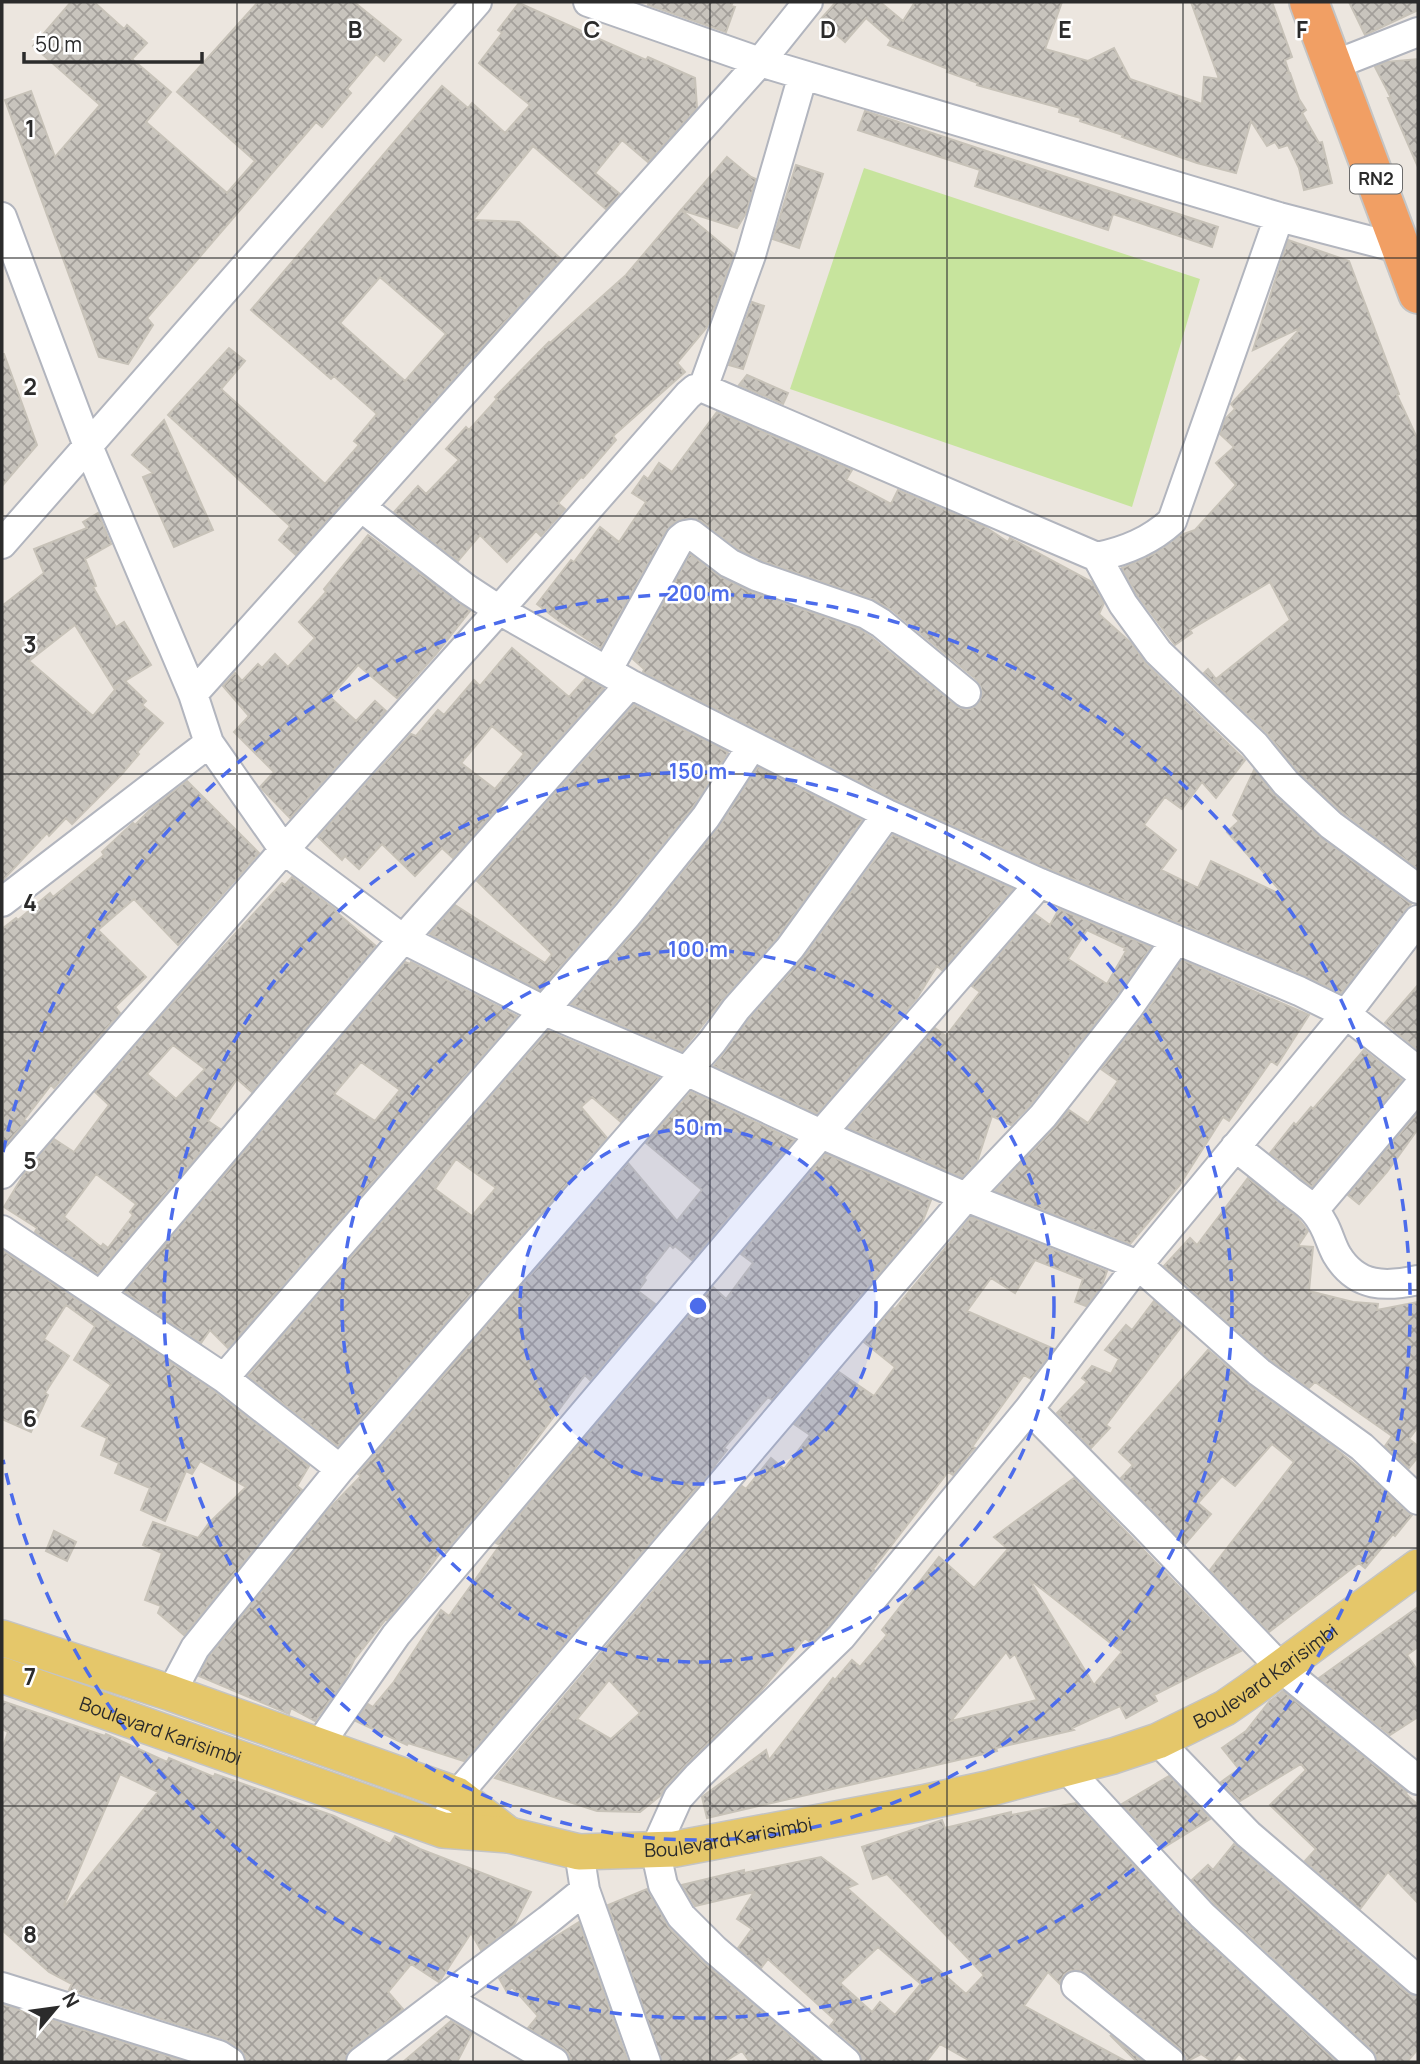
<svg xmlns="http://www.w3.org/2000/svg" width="1420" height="2064" font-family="Manrope,sans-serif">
<defs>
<pattern id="building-cross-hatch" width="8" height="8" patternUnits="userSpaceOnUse" patternTransform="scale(1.75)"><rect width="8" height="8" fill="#c8c4bd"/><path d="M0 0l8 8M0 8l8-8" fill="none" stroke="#a39f9a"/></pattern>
</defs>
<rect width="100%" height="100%" fill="#ece6df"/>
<!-- pitch -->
<path fill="#c7e49d" d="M864,168L1200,279L1132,507L790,389Z"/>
<!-- building -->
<path fill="url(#building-cross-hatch)" stroke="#c7c2b8" stroke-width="2" fill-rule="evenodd" d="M71,2H94L124,29L127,25L147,43L132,59L171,92L146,122L227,193L255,161L177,92L258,2H354L401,40L384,61L376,54L347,89L351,93L322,127L316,122L147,318L153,325L128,364L99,357L5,100L31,91L55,157L100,105L33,46Z
M649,2H733L731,6L735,7L726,32L648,5Z
M836,2H880L903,21L915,2H1062L1045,49L1088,61L1114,48L1130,79L1202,104L1204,77L1219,79L1191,2H1272L1292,57L1285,60L1289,72L1286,73H1290L1299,99L1306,110L1302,113L1319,143L1322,142L1332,183L1304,190L1299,168L1288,145L1279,148L1275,142L1267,146L1251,121L1236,173L1197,163L1122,137L1123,135L1080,121L1081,118L1059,112L1060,108L977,85L978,83L947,72L948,69L888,45L891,40L866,18L845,42L820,20Z
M1349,2H1418V10L1365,35Z
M519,3L646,60L648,57L695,78L697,108L648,162L622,140L595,173L620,194L606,209L533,146L473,220L519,222L561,259L296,555L279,540L290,526L168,415L229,348L245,361L221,389L325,484L359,445L354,441L377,414L334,376L331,379L251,310L442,86L468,108L472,103L505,133L530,105L479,63L502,33L498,30ZM380,277L446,334L405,381L340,323Z
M1418,59V167L1388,98H1391L1375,67L1386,62Z
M865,111L1218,227L1212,247L1113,214L1108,230L975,186L980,170L858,130Z
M727,157L751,177L756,179L746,213L737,228L681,210Z
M796,165L823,174L799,248L773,239Z
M681,210L734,254L707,327L677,363L685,372L613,436L616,440L583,478L581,477L558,503L565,509L541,536L536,531L507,562L480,535L458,561L394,512L418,486L426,494L459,460L446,449L466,427L469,430L497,399L495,397L549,342L550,343L626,275Z
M1288,240L1349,261L1399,394L1397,395L1418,440V869L1342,812L1298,772L1266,732L1204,673L1208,669L1216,679L1290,620L1270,582L1190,630L1192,633L1175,645L1137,595L1122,568L1154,554L1181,535L1195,530L1236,485L1216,463L1234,447L1220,434L1225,419L1235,409L1231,404L1302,327L1253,350Z
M752,302L764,306L743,369L729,365Z
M2,354H4L37,445L2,486Z
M747,375L788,393L783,404L739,385Z
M717,412L852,470L846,480L891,504L898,490L985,527L1008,542L1010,538L1092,582L1104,603L1099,614L1131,643L1146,664L1245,760L1216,798L1202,782L1182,809L1165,797L1144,825L1176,850L1161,870L1198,888L1211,861L1286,897L1227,832L1239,821L1233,815L1254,770L1275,795L1320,837L1411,904L1341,993L1305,976L1047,868L894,799L643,672L644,669L633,659L690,554L719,576L749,591L859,629L871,637L956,706L963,709H971L978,704L982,695L981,687L977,680L892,610L874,600L762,561L738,549L701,521L689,518L675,522L666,531L601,648L559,621L537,604L571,560L574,562L600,527L619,542L646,502L632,493L644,476L648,479L659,463L672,472Z
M164,420L213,530L174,547L143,477L153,473L132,455Z
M98,513L111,544L85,559L96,586L93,587L116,627L124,622L151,665L125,681L146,701L142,705L163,723L137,752L139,754L121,775L72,824L66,818L49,836L47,833L2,881V606L44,573L34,549L87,528L83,522ZM75,625L114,688L120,684L93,716L29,661Z
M368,535L470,611L436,654L397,698L358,665L330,697L356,721L375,701L386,711L290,818L260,787L274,772L234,732L249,716L223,686L235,673L242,681L258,664L262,668L275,654L288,667L315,638L299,622L326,592L324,589Z
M512,648L569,697L586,678L604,688L453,858L442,848L415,876L382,844L359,869L345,856L342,860L318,837L411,734L416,736L438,710L444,715L474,680L480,686ZM492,726L524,754L495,789L461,763Z
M634,705L728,752L693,807L614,904L540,990L430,934L455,905L545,963L552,954L477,881Z
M758,767L862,820L777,938L724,998L682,1051L571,1004L640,925L719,827Z
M187,781L259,853L178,945L134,899L98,930L146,977L115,1007L120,1013L54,1088L51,1085L24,1120L26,1121L3,1148L2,929L16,918L18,920L50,893L53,897L104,855L102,852L133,823L135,825L151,809Z
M893,835L1013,889L942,970L937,966L917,998L817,1114L714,1066L749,1019L803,958Z
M292,877L336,910L335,911L376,946L252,1092L237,1079L208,1121L220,1129L97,1274L35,1232L37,1228L4,1207L24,1174L54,1139L74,1152L109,1105L95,1092L200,972L282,883L285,885ZM173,1045L205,1069L176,1099L147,1074ZM96,1174L136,1204L130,1212L133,1215L108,1248L103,1244L101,1247L64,1217Z
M1059,909L1151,947L1116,997L1030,1105L1011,1125L992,1116L977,1162L962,1177L848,1128L935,1028L946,1036L980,992L972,986L1035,914L1050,925ZM1087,930L1125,948L1124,950L1126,951L1107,984L1068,959Z
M1182,960L1309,1015L1277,1065L1271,1061L1229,1121L1223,1117L1179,1186L1130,1244L995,1191L1055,1127L1069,1110L1088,1123L1118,1081L1101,1069L1143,1017Z
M405,962L410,964L411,962L517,1016L228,1348L210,1330L201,1343L125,1292ZM361,1062L400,1090L375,1121L334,1094Z
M1418,985V1050L1385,1023Z
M548,1031L659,1078L621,1122L592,1097L581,1107L607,1138L338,1446L248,1376ZM456,1159L496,1188L472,1216L435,1189Z
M1364,1050L1402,1080L1312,1187L1270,1153L1294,1123L1296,1125L1311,1107L1313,1109Z
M691,1092L794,1140L692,1260L675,1246L673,1248L670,1245L644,1278L646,1280L638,1291L655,1304L590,1380L585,1375L509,1476L445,1551L443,1549L415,1587L387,1620L386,1619L354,1660L345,1679L315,1721L291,1708L289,1714L199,1676L209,1657L327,1511L361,1476L358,1474L628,1163L677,1221L702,1190L646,1143Z
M1418,1112V1129L1387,1172L1359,1204L1348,1195Z
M826,1154L931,1200L922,1223L772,1400L768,1397L724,1448L727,1450L714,1466H715L464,1761L408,1743L407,1745L356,1721L368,1704L373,1707L393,1683L441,1610L449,1616L500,1545L496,1543L713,1287L726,1299L753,1263L741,1254Z
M1248,1178L1296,1216L1308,1231L1298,1246L1313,1247L1309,1291L1353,1302L1378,1304L1377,1310L1418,1302V1427L1409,1439L1418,1446V1457L1409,1468L1385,1446L1392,1436L1315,1382L1309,1388L1269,1359L1164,1266L1190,1238L1197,1245Z
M971,1217L1107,1271L1102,1285L1086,1306L1075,1302L1083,1279L1035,1260L1015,1293L991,1278L967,1311L1054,1349L1031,1379L1024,1375L972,1447L975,1448L972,1451L953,1475L948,1472L873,1569L874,1570L829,1626L811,1643L805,1638L760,1692L686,1765L665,1787L661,1795L640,1812L597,1811L495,1778L742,1486L746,1489L771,1458L784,1469L810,1435L794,1424L839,1372L874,1396L895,1367L864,1342L893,1308L895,1309ZM609,1680L640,1713L611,1739L577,1719Z
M2,1250L214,1391L309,1466L297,1486L302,1490L184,1635L158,1613L161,1606L145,1600L162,1553L143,1545L153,1522L198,1538L209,1523L246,1487L200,1461L192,1474L186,1471L165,1521L141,1510L150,1488L115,1473L119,1463L101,1455L107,1438L82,1426L111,1385L74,1360L95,1326L66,1305L44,1339L69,1356L45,1393L48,1395L31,1432L2,1419Z
M1154,1301L1182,1326L1106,1425L1110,1428L1091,1448L1057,1413L1087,1382L1082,1378L1092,1366L1111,1374L1119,1359L1105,1350L1126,1325L1132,1330Z
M1208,1350L1249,1385L1330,1444L1364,1472L1407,1512L1412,1515L1395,1536L1393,1534L1365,1568L1359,1563L1269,1632L1210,1570L1294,1462L1272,1444L1235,1486L1222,1476L1198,1503L1211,1514L1185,1544L1121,1478L1133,1465L1119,1452Z
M1074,1478L1241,1651L1154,1695L1157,1701L1126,1718L1120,1706L1072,1728L1074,1730L996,1748L997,1751L707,1818L702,1797L766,1750L769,1760L833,1678L835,1680L852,1660L860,1667L887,1635L882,1630L939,1557L974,1588L1008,1549L994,1537ZM1029,1579L1122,1652L1094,1685ZM1006,1652L1010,1658L1015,1654L1037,1700L951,1721Z
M54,1531L76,1542L67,1561L46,1551Z
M1418,1607V1647L1407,1655L1418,1671V1717L1390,1735L1319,1678Z
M1283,1691L1407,1792L1406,1794L1418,1805V1903L1388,1872L1360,1909L1305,1861L1316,1849L1270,1805L1306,1770L1301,1764L1240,1801L1221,1782L1239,1769L1222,1748L1246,1731L1269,1702Z
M2,1701L105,1736L106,1734L167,1762L169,1758L214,1777L215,1774L334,1816L390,1844L395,1836L420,1849L531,1892L514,1925L481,1950L471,1933L439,1982L411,1964L388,1992L403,2009L351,2049L343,2062H247L245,2055L239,2048L224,2039L69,1990L72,1984L49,1972L2,1930V1749L8,1732L2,1729ZM120,1774L158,1792L65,1906L64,1905Z
M1169,1776L1210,1819L1163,1848L1122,1804Z
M1076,1803L1190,1926L1337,2062H1248L1239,2054L1232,2062H1213L1201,2054L1186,2062L1185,2055L1180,2049L1086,1973L1078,1970L1069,1971L1064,1975L1060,1984L1048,1972L1024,2006L1127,2062H972L940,2044L926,2062H862L861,2056L857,2049L830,2026L835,2020L768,1959L761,1968L738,1948L752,1929L737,1919L754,1892L695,1906L682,1885L744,1870V1873L821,1857L857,1884L847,1888L966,1994L984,1975L887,1874L873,1879L862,1847L942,1820L945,1828L1011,1812V1815ZM878,1947L921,1984L895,2015L880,2002L872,2012L840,1983Z
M1234,1844L1407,1993L1418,1996V2049L1407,2062H1377V2056L1372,2050L1214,1903L1192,1880L1208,1865L1213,1870Z
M647,1889L669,1928L703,1962L821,2062H750L742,2051L724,2062H662L608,1905Z
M579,1922L628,2062H571L569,2054L563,2048L528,2028L538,2016L512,1987L507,1992L499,1978L544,1944Z
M2,2004L35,2015L49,2023L51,2020L187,2062H2Z
M451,2021L472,2033L457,2062H403Z
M1110,2035L1144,2062H1137Z"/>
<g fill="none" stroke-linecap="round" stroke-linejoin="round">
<defs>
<path id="minor" d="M588,2L760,62L1279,217L1402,249
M1334,65L1418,32
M2,217L88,446L193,694L209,743L284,850L403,939L545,1011L686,1071L821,1134L966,1197L1138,1265L1259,1372L1362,1447L1418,1500
M703,388L1097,557C1126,551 1150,541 1172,521L1279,217
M361,507L467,589L499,610L630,684L887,814L1040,883L1299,991L1346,1014L1418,1071
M2,544L477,2
M1097,557L1123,604L1158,652L1254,744L1286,783L1331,825L1418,889
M607,671L680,539L685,535L691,534L729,563L756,576L866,614L881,623L966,693
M193,694L760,62L808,2
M2,902L209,743
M1235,1147C1254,1161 1272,1176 1290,1191C1299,1198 1309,1204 1315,1212C1328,1227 1329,1241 1337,1255C1357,1288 1386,1287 1418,1280
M2,1174L284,850L499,610L688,395L695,389L703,388L751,255L803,75
M1314,1210L1418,1087
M2,1230L224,1378L340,1469
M101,1295L403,939L630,684
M224,1378L627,915L706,817L752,746
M1029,1409L1143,1524L1282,1669L1418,1780
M171,1693L195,1648L340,1469L712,1042L736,1009L790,948L887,814
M1158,1741L1248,1834L1418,1980
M319,1745L396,1635L821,1134L1040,883
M1066,1768L1202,1915L1361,2062
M449,1814L457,1795L966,1197L1043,1116L1129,1007L1176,940
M579,1852L585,1890L646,2062
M1076,1986L1170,2062
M2,1987L219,2055L230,2062
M445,1998L554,2062
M361,2062L548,1920L585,1890
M846,2062L715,1950L681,1916L663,1885L655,1849L678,1798L698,1776L841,1637L1029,1409L1138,1265L1346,1014L1418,920"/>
<g id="major">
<path d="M2,1638L171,1693L457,1795L509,1835"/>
<path id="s1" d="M2,1675L443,1830L509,1835L579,1852L675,1849L922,1803L991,1788L1113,1756L1158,1741L1225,1708L1251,1690L1418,1567"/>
</g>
<path id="highway" d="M1309,2L1418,294"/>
</defs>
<!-- minor casing -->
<use href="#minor" stroke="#b2b5be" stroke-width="32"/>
<!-- major casing -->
<use href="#major" stroke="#c4c4c4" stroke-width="38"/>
<!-- highway casing -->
<use href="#highway" stroke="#c4c4c4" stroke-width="42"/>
<!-- minor -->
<use href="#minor" stroke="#fff" stroke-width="28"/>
<!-- major -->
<use href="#major" stroke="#e5c76a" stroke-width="35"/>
<!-- highway -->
<use href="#highway" stroke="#f19f64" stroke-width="38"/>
</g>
<!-- grid -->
<path fill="none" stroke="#2b2b2b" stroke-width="2" stroke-opacity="0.55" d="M237,2V2062M473,2V2062M710,2V2062M947,2V2062M1183,2V2062M2,258H1418M2,516H1418M2,774H1418M2,1032H1418M2,1290H1418M2,1548H1418M2,1806H1418"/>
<!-- distance rings -->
<circle cx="698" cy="1306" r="178" fill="#4c6ceb" fill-opacity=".12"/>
<g fill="none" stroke="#4c6ceb" stroke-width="3.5" stroke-dasharray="12 9">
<circle cx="698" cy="1306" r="178"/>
<circle cx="698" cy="1306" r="356"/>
<circle cx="698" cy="1306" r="534"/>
<path d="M3 1152A712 712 0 1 1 3 1460"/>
</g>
<g text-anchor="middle" stroke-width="5" stroke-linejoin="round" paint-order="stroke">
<!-- shield labels -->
<rect fill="#fff" stroke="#6b6b6b" stroke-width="2" x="1350" y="164.5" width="52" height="29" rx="5"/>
<g font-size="18" font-weight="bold" fill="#2b2b2b">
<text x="1376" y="185">RN2</text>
</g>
<!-- street labels -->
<g font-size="19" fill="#2b2b2b" stroke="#fff">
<text dy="7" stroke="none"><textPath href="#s1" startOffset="1323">Boulevard Karisimbi</textPath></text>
<text dy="7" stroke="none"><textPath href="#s1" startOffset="168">Boulevard Karisimbi</textPath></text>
<text dy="7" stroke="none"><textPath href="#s1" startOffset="756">Boulevard Karisimbi</textPath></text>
</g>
</g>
<g font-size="23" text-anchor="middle" font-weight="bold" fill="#2b2b2b" stroke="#fff" stroke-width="5" stroke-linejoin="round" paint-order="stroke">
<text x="355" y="38">B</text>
<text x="592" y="38">C</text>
<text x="828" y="38">D</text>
<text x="1065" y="38">E</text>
<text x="1302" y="38">F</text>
<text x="30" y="137">1</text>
<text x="30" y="395">2</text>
<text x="30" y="653">3</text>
<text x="30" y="911">4</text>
<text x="30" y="1169">5</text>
<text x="30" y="1427">6</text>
<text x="30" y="1685">7</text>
<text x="30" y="1943">8</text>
</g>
<circle cx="698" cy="1306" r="10" fill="#4c6ceb" stroke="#fff" stroke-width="3.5"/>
<g font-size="21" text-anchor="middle" font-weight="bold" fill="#4c6ceb" stroke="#fff" stroke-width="5" stroke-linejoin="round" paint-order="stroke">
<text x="698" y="601">200 m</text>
<text x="698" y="779">150 m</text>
<text x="698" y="957">100 m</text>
<text x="698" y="1135">50 m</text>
</g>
<!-- border -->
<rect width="1420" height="2064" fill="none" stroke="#2b2b2b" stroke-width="7"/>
<!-- north arrow -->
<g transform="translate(56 2008) rotate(61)" stroke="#ffffff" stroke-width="5" paint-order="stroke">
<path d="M0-5L12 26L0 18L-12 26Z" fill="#2b2b2b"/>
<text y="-10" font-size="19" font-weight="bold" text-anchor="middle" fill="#2b2b2b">N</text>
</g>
<!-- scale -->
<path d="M24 52v10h178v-10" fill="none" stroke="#2b2b2b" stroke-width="3.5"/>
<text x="35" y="52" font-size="21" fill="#2b2b2b" stroke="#ffffff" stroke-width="5" paint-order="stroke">50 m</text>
</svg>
